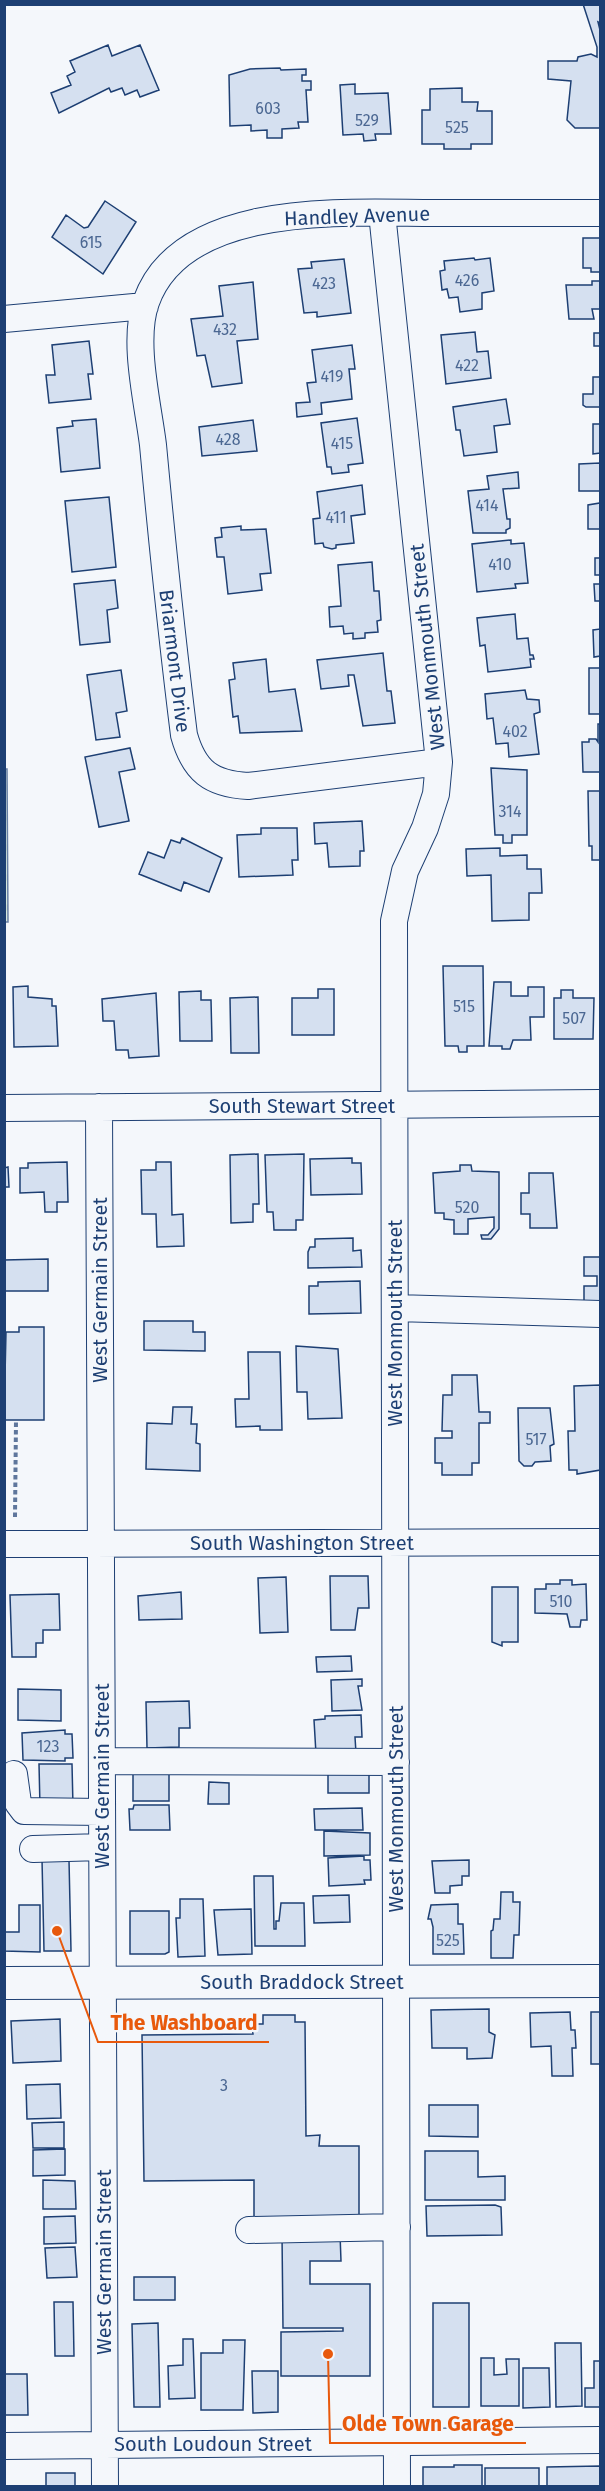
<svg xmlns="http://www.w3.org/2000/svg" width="605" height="2491" font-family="'Fira Sans',sans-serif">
<defs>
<pattern id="grass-tufts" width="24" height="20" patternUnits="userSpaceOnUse" patternTransform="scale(1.5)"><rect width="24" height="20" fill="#d7e8df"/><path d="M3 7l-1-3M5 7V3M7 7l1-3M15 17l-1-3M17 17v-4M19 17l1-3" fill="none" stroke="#b8c8c3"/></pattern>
</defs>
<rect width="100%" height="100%" fill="#f4f7fb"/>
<!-- grass -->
<path fill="url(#grass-tufts)" stroke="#687fa3" stroke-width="1.5" d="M5,769H7L8,922H4Z"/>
<!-- building -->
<path fill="#d5e0f0" stroke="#1d3f73" stroke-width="1.5" d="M583,4H600V23L598,22L600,30V128H575L567,120L571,81L548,79V61H577L578,57L591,54L597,57V47Z
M108,45L112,56L140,45L159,90L140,97L137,90L125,95L122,88L111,92L109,88L59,113L51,93L71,85L67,76L75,72L70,61Z
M280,68L281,70L306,69V75H302V81H311V90H306L308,122H298L299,128L282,129V138H267V130L251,131V125L230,126L229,75L250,69Z
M355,84V94L388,93L391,134H375L376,140L364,141L363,134L343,135L340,85Z
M462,88V102H478L477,111H492V144H471V149H444V144H422V110H430V89Z
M105,201L136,222L103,274L52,237L66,215L84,228L88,227Z
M583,238H600V272H591V268H583Z
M474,258L475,260L490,258L494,291L482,293V309L460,312L458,297L449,298L447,289L442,290L440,271L445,270L444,261Z
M344,259L351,313L317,317V312L304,313L298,269L312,268L311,262Z
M592,281H600V309H592L594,319H569L566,285H592Z
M253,282L258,339L237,341L242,383L212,387L205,355L197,356L191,319L223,316L219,286Z
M475,332L477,352L488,351L491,378L446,384L441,335Z
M594,333H600V346H594Z
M89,341L93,374H88L91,399L49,403L46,375H55L52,345Z
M352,345L355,369H349L352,399L321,403L322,414L297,417L296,403L310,402L307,383L316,382L312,350Z
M593,377H600V407H586L583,405V394H593Z
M506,399L510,424L494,426L497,452L464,456L460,430H456L453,407Z
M357,418L363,463L348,465L349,472L332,474L331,467H327L321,423Z
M96,419L100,468L61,472L57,428L73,426L72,421Z
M253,420L257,451L202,456L199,427Z
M593,424H600V453L593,454Z
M600,463V491H579V464Z
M518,472L519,488L503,489L507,519H510V528L506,530V533H473L468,491L489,489L487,476Z
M362,485L365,514L351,516L354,543L336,545V548L332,549L324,547L323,543L315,544L313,519L320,518L317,492Z
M109,497L116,567L72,572L65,501Z
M600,503V529H588V505Z
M241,526V530L266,529L271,573L260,574L262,590L228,594L224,557H217L215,538L222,537L221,528Z
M511,540V544L524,543L528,583L515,584L516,588L477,592L472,544Z
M595,558H600V575H595Z
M372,562L374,591H379L381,620L377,621L378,632L365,633V638L353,639V633L344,634L343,626L330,627L329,607L341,606L338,565Z
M115,580L118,608L107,610L110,642L80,645L74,584Z
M594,584H600V601H595Z
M515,614L517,639L528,638L530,655H533L534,659H530L531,667L488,672L485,645L480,646L477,618Z
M600,629V656L594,657L593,630Z
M383,653L387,691H391L395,723L363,726L354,675H348L349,686L321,689L317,660Z
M266,659L269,692L295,689L302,731L240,733L238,716L233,717L229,680L235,679L233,663Z
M589,668H600V714H589Z
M121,670L127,711L116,713L120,737L96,740L87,675Z
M525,690L527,699L539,700L540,712L534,714L539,754L509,757L508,743L496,744L493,718L487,719L485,694Z
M598,724H600V772H583L582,742H589V739H596L598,742Z
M130,748L135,769L119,772L129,821L99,827L85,757Z
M491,768L527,770V835H512V843H503V835H495Z
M588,791H600V860H592V846H589Z
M362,821L364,851H360V866L329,867L327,843L315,844L314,823Z
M261,828H297L298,860H292L293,875L239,877L237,835L261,834Z
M182,838L222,858L209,892L184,882L181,891L139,874L148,852L164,858L171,840L180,843Z
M500,848V856L527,855V869H541L542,893H529V920L492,921L491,875L467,876L466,849Z
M443,966H483L484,1046H467V1052H459L458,1046H445Z
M494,982H511V996H528V987H544V1017H530L531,1040H513L510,1049H502V1046H489Z
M28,986V997L52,999V1006H56L58,1046L14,1047L13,987Z
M318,989H334V1035H292V998H318Z
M561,990H573V998H594L593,1039H554V998H561Z
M201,991V1000H211L212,1041H180L179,992Z
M156,993L159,1056L129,1058L128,1050H116L114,1021H103L102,999Z
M258,997L259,1053H231L230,998Z
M258,1154L259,1204H253V1222L231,1223L230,1155Z
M304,1154L303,1220H296V1230H274L273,1212H267L265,1155Z
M352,1158V1163H361L362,1194L311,1195L310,1159Z
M67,1162L68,1202H57V1212H45L44,1192L20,1193V1168H28V1163Z
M156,1162H171L172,1215L183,1214L184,1246L157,1247L156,1214H142L141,1170H156Z
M460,1165H471L472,1171L499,1172V1229L491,1239H482L481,1235H488L494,1228V1217L468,1219V1234H454V1220L444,1219V1213H435L433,1173L460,1171Z
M8,1167L9,1187H4V1168Z
M529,1173H553L557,1228H530V1214H521V1193H529Z
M353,1238V1251L361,1250L362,1267L308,1268V1252L310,1247H315V1239Z
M584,1257H600V1303H584V1286H597V1276H584Z
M48,1259V1291H4V1260Z
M360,1281L361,1313L309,1314V1286H318V1282Z
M144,1321H193V1332H205V1351L144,1350Z
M19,1327H44V1420H4L6,1332H19Z
M296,1346L338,1349L342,1418L308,1419L307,1392H297Z
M248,1352H280L282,1430H260V1426L236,1427L235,1399H249Z
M452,1375H477L479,1412H490V1423H479V1463H472V1475H442V1463H435V1438H452V1431H442L443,1395H452Z
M600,1385V1470L577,1474V1470H569L568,1431H575L574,1386Z
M173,1407H192L191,1424H197L196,1443L200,1444V1471L146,1469L147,1423L172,1424Z
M518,1408H550L554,1444L550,1446L551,1461L535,1462L532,1466H524L519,1461Z
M330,1576H368L369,1608H358L355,1630H331Z
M286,1577L288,1632L260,1633L258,1578Z
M560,1580H572V1585L586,1584L587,1620H581L580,1627H570L567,1614L535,1613V1589H546V1584H560Z
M492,1587H518V1642H502V1646L492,1642Z
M181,1592L182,1619L139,1620L138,1596Z
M59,1594L60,1630H43V1643H36V1657H12L10,1595Z
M351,1656L352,1671L317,1672L316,1657Z
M362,1679V1686H358L362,1710L332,1711L331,1680Z
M18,1689L61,1690V1721L18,1720Z
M189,1701L190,1728H179V1747L147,1748L146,1702Z
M361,1715L362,1737H355L356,1753L316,1754L314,1720L325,1719V1716Z
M65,1730V1734H72L73,1758H65V1761L23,1760L22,1733Z
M39,1764H72L73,1806L40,1807Z
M328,1764H369V1793H328Z
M133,1766L169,1773V1801H133Z
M209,1782L229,1783V1804H208Z
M134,1805H169L170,1830H130L129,1809H133Z
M362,1808L363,1830H315L314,1809Z
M324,1831L370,1833V1855L324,1856Z
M364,1856V1860H370L371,1880H364L365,1884L329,1886L328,1858Z
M42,1859L69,1860L71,1951H44Z
M469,1860V1876H462V1885L450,1886V1893H435L432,1861Z
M254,1876H273L274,1929H276V1921H279L281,1903H304L305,1946H255Z
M501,1892H513V1902H520L519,1935H514L513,1958H491V1931L493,1930L494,1919H500Z
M349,1895L350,1922L314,1923L313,1896Z
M180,1899H203L205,1956L178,1957L176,1918H180Z
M458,1904V1924H463L464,1954H433V1927L431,1919H428L431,1905Z
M19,1905H40V1952L4,1951V1932H19Z
M251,1909L252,1954L218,1955L214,1910Z
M130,1911H169V1952L165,1954H130Z
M489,2009V2032L495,2035L492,2058L467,2059V2048H432L431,2010Z
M570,2012L571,2030H575L576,2048H572L573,2076H552L551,2046L531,2047L530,2013Z
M591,2012H600V2064H591Z
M263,2015H295V2022H305L306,2136L320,2135L319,2146H359V2221H254V2180L144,2181L142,2035L253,2034L252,2024H263Z
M60,2019L61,2061L13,2063L11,2021Z
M60,2084L61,2118L27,2119L26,2085Z
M429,2105H478V2137L429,2136Z
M64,2122V2148H33L32,2123Z
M65,2149V2175L33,2176V2150Z
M425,2151H478V2177L505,2176V2200H425Z
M43,2180L75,2181L76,2209H43Z
M495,2205L501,2207L502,2235L427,2236L426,2206Z
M75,2216L76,2243L44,2244V2217Z
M282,2234H340L341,2261H310V2284H370V2376H281V2332L343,2331V2328H283Z
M75,2247L77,2277L47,2278L45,2248Z
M134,2277H175V2300H134Z
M54,2302H73L74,2356H55Z
M433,2303H469V2407H433Z
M158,2323L160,2407H134L132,2324Z
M183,2339H193L195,2398L169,2399L168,2366L183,2365Z
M223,2340H245L243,2410H201V2353H223Z
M555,2343H581L582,2406L556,2407Z
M481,2358H494V2375L507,2374L506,2359H519V2406H481Z
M594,2361H600V2407H585V2388H594Z
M523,2368H549L550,2407L523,2408Z
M252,2371H278V2412L253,2413Z
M4,2374H27L28,2415H4Z
M454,2465H482V2486H423V2467H454Z
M600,2466V2486H547V2467Z
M485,2468H539V2486H485Z
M46,2473H75V2486H46Z"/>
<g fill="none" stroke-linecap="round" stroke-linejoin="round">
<defs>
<path id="minor" d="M382,213L439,762L436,794L425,828L405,871L394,921L397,2486
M4,319L145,306
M439,762L248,786C211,784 194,771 184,735C172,639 162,542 153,445C148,404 132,341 146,302C182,200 348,213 434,213C489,213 545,213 600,213
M99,1107L105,2486
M4,1108L600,1103
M395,1308L600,1314
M4,1544L600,1542
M102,1761L396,1762
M14,1774L18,1803L24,1811L102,1812
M33,1849L102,1847
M249,2230L397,2227
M4,2446L600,2440"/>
<path id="major" d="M4,1983L600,1981"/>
</defs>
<!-- minor casing -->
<use href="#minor" stroke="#1d3f73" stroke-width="28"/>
<!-- major casing -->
<use href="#major" stroke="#1d3f73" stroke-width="34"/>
<!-- path -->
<path stroke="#5e769c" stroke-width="4" stroke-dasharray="4.5 3" stroke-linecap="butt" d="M15,1517L16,1420"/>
<!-- minor -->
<use href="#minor" stroke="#f4f7fb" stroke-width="26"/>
<!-- major -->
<use href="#major" stroke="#f4f7fb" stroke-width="32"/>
</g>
<g text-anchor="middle" stroke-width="4.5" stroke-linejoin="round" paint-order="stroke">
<!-- number labels -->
<g font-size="16" fill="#4b6792">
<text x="268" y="114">603</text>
<text x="367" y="126">529</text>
<text x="457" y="133">525</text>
<text x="91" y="248">615</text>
<text x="467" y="286">426</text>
<text x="324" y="289">423</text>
<text x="225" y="335">432</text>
<text x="467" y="371">422</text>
<text x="332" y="382">419</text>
<text x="228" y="445">428</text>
<text x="342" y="449">415</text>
<text x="487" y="511">414</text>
<text x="336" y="523">411</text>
<text x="500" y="570">410</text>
<text x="515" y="737">402</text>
<text x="510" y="817">314</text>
<text x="464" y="1012">515</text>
<text x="574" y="1024">507</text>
<text x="467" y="1213">520</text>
<text x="536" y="1445">517</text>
<text x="561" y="1607">510</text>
<text x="48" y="1752">123</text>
<text x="448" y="1946">525</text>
<text x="224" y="2091">3</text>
</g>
<!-- street labels -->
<g font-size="20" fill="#1d3f73" stroke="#f4f7fb">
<text transform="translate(357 216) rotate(-2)" y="7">Handley Avenue</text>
<text transform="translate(427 647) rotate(-96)" y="7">West Monmouth Street</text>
<text transform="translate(175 661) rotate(83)" y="7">Briarmont Drive</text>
<text x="302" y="1113">South Stewart Street</text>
<text transform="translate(100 1290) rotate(-90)" y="7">West Germain Street</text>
<text transform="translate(395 1323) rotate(-90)" y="7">West Monmouth Street</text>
<text x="302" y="1550">South Washington Street</text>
<text transform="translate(102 1776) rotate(-90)" y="7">West Germain Street</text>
<text transform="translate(396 1809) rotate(-90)" y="7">West Monmouth Street</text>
<text x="302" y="1989">South Braddock Street</text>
<text transform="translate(104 2262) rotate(-90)" y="7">West Germain Street</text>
<text x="213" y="2451">South Loudoun Street</text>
</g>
</g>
<!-- callouts -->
<path fill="none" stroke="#e8590c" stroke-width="2" d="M57 1931L98 2042H269M328 2354L330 2443H526"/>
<g fill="#e8590c" stroke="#f4f7fb" stroke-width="2">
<circle cx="57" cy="1931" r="6"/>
<circle cx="328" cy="2354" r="6"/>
</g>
<g font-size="21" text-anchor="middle" font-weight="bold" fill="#e8590c" stroke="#f4f7fb" stroke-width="4.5" stroke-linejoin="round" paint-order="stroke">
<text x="184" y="2030">The Washboard</text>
<text x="428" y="2431">Olde Town Garage</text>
</g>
<!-- border -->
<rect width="605" height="2491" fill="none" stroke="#1d3f73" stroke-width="12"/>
</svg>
